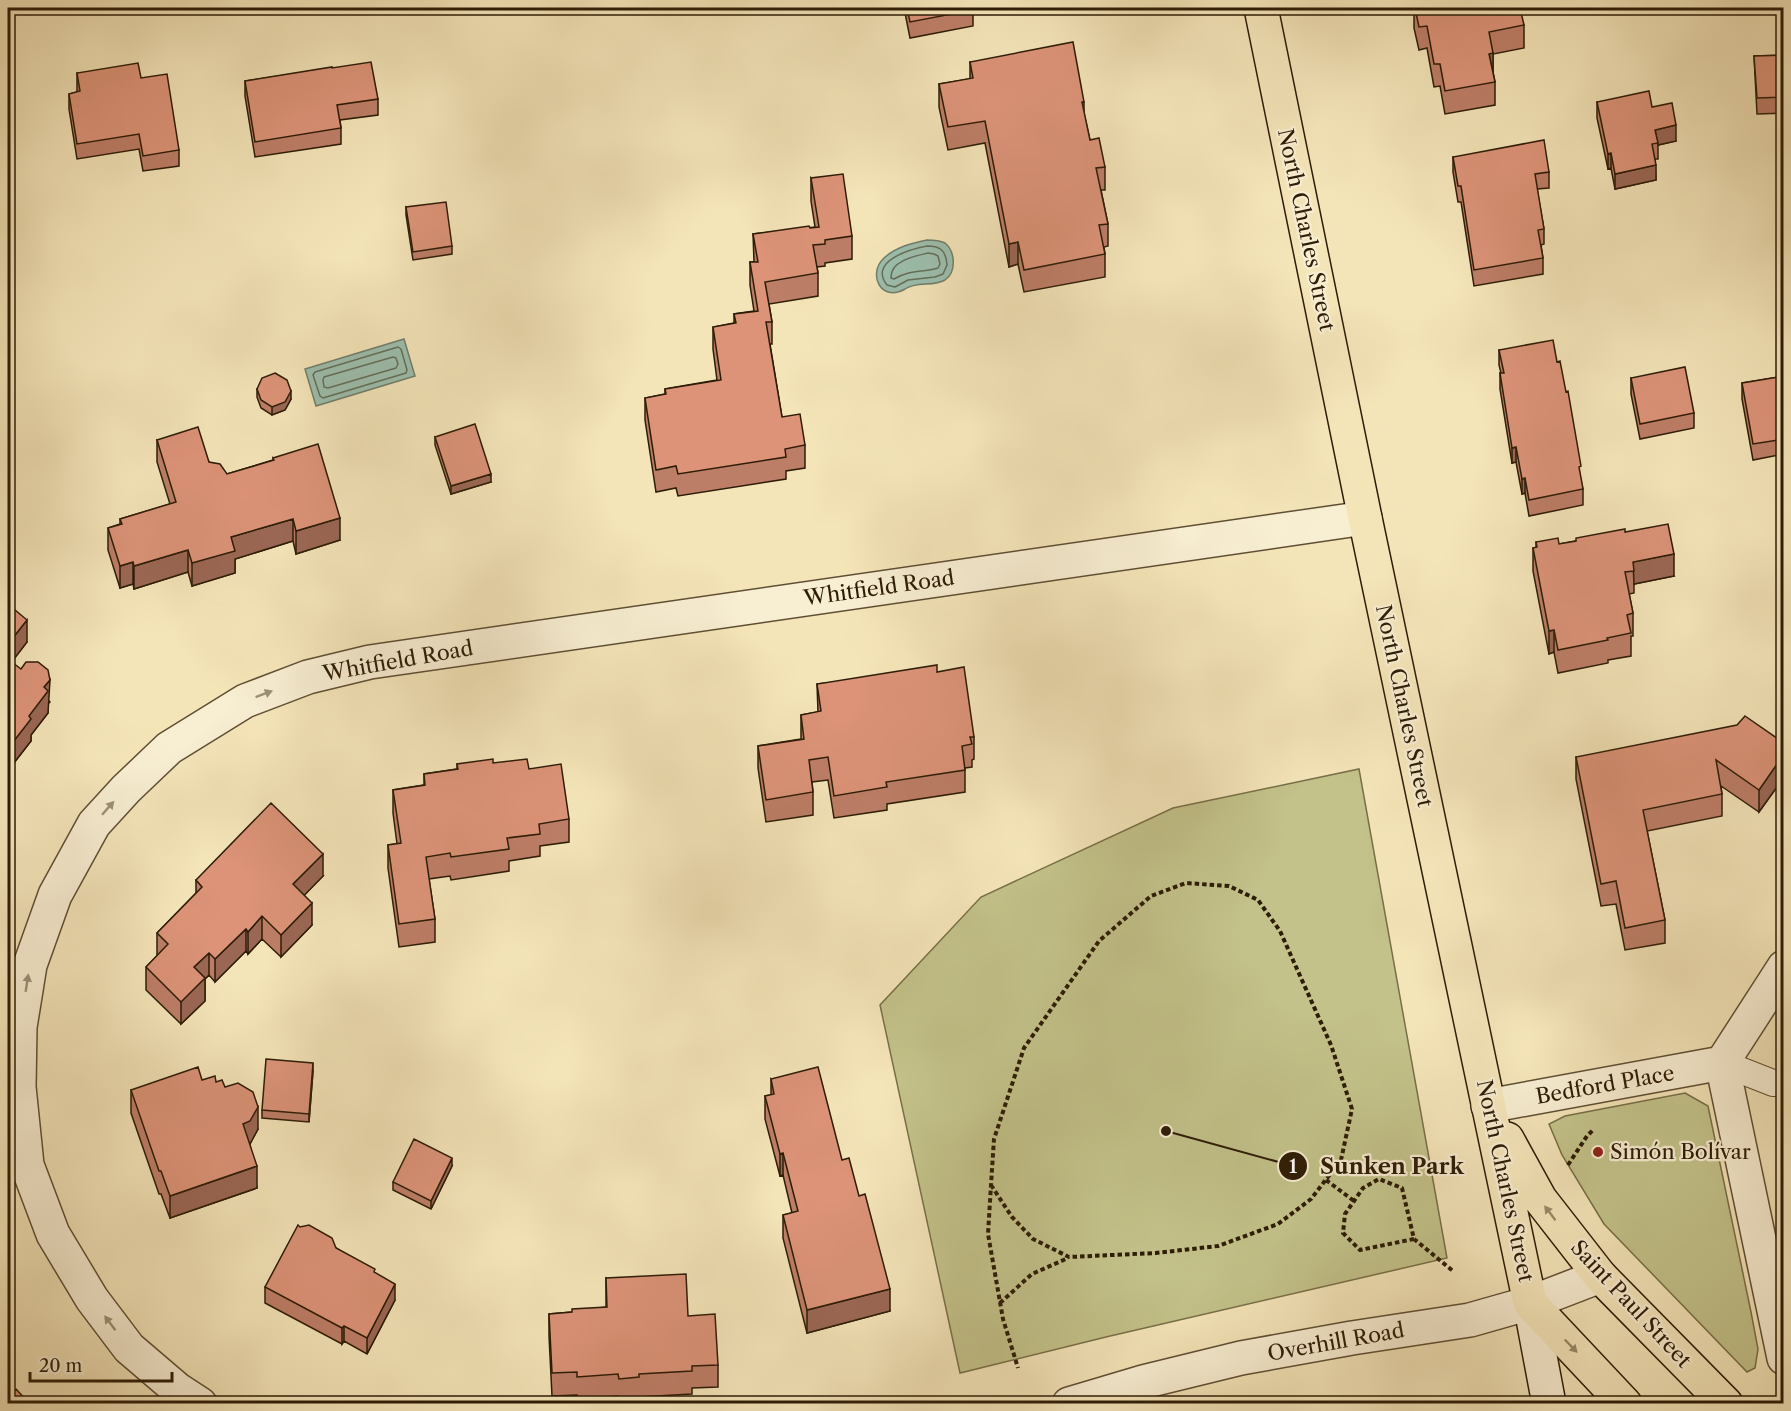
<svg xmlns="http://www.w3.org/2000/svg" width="1791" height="1411" font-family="'Libre Caslon Text',serif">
<rect width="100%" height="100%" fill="#f4e5b9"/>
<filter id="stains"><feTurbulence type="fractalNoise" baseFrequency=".00333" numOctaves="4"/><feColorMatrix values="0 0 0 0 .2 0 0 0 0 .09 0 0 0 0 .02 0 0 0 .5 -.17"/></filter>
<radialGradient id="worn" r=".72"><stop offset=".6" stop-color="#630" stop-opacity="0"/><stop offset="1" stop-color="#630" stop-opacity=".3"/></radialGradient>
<!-- green -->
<path fill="#c3c28a" stroke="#786f48" stroke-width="1.5" d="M1359,769L1447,1258L1106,1337L960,1373L880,1005L981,897L1173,808Z
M1685,1093L1708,1106L1751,1312L1758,1349L1755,1368L1747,1372L1604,1224L1562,1155L1549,1124L1565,1116Z"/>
<!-- water -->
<path fill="#9cbfae" stroke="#707e6b" stroke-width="1.5" d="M927,240C933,240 939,240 945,243C955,251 957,272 945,280C933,287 917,281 905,289C881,303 867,274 884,258C896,247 912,243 927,240Z
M404,339L415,376L316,406L305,369Z"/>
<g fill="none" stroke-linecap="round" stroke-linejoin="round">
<!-- shore -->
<path stroke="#646e5a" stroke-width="1.5" d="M927,246C941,246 946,251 947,265L943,274L935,277L908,280L895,287L887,285C868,261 911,249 927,246Z
M928,253L934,254L938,256L940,264L938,268C921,273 912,269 894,279L891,278C890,261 915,256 928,253Z
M398,347L401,349L407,370L406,373L323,398L320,396L313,375L315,372Z
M393,357L396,358L398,364L396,368L328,388L324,387L323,380L324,377Z"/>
<defs>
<path id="lane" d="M1722,1063L1773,1083L1784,1082"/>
<path id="street" d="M1784,967L1722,1063L1784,1358
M1488,1106L1722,1063
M200,1404L177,1389L129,1348L92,1299L53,1234L27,1165L19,1087L20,1027L30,965L55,895L94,824L126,789L169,748L245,701L308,677L370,662L1365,518
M1069,1404L1143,1382L1241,1358L1352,1338L1470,1320L1530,1303L1600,1276"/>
<path id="secondary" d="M1530,1303L1549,1404"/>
<path id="primary" d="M1261,8L1365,518L1530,1303L1625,1404
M1507,1139L1540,1199L1600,1276L1726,1404"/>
</defs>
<!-- lane casing -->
<use href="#lane" stroke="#5f4e33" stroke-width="28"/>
<!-- street casing -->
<use href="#street" stroke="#5f4e33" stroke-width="36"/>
<!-- secondary casing -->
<use href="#secondary" stroke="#2d1c06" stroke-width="36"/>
<!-- primary casing -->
<use href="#primary" stroke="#2d1c06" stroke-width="36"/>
<!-- path -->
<path stroke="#2d1c06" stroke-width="4" stroke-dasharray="4.5 3" stroke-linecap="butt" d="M1568,1165L1587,1136L1593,1130
M1326,1180L1354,1201
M991,1185L1012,1217L1033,1239L1069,1257L1156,1253L1218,1246L1278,1224L1311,1199L1341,1160L1352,1109L1331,1045L1280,931L1258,900L1229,886L1186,883L1151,896L1099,941L1024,1048L994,1139L991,1185L988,1234L1003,1319L1018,1368
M1414,1239L1360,1250L1343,1233L1345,1214L1363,1188L1379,1179L1402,1188L1414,1239L1453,1271
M1000,1303L1032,1274L1068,1258"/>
<!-- lane -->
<use href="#lane" stroke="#f8eed2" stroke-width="26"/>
<!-- street -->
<use href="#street" stroke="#f8eed2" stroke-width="33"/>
<!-- secondary -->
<use href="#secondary" stroke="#f8eed2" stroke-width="33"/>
<!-- primary -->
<use href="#primary" stroke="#f4e5b9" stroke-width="33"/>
</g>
<!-- wall -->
<path fill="#bd7e67" stroke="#2d1c06" stroke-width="1.5" d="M904,8H973V26L910,38Z
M1414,8L1524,25V48L1493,54V72L1495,82V105L1445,114L1440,86L1434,87L1427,48L1419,50L1414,28Z
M1784,55V113L1757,114L1754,56Z
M970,62L1084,102V114L1090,140L1105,167V190H1101L1108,224V246L1104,247L1105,254V277L1024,292L1018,264L1009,267L985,143L948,150L939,107V84L970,79Z
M332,68L378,99V115L340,120L341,128V144L255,157L245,96V81Z
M77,73L141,78L179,150V166L143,171L139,149L77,159L69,109V94L77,92Z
M1597,102L1652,107L1676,141L1658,145V159H1655L1656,180L1615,189L1611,168L1608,169L1597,118Z
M1453,157L1549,172V188L1537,189L1544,229V244L1541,245L1543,258V274L1474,286L1461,202H1458L1453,172Z
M811,178L852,236V259L825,263V266L817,267L818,273V296L769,304L772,322V344H770L782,417L805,445V468L786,471V479L678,496L676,488L656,492L645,420V398L665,394V389L717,380L713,349V327L734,323V314L754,311L750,285V262H754L753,234L815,227L811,201Z
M406,207L452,246V254L413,260L406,215Z
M1499,350L1557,362L1581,481L1583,489V505L1529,516L1525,493L1522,494L1516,462L1512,463L1500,389V373H1501L1499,365Z
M1784,376V454L1753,460L1742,399V383Z
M1631,378L1694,413V428L1640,439L1631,394Z
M257,389L291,399L285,410L272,415L261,408L257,397Z
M435,437L491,482L451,494L435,445Z
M157,440L209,462L227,474L273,460V458L340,540L296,554L293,541L235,559V573L192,586L188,572L134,589L133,584L120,588L108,550V528L120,524V519L170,504L157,462Z
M1625,532L1674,576L1634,584V593L1629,594L1633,613V636H1631V656L1608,660V663L1558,673L1554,652L1549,654L1533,571V548H1536V542L1559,544Z
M8,604L27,642L11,662L50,702L48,704V713L31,735V741L10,768L8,767Z
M937,672L974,737V759L972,760V767L965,768V792L887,804V810L834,818L828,780L812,782L813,792V815L766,822L758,768V746L801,739V715L818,712L817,684Z
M1784,743V777L1759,812L1721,786L1722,794V816L1647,831L1665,920V943L1625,950L1616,904L1601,906L1576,779V757Z
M493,763L529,769L569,819V842L540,846V856L509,861V871L451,880L450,876L429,879L435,919V942L399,947L388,868V845L397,844L393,813V790L424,785V774L457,769V764Z
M323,876L304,895L312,925L281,957L262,939L248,954L246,951L215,982L209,975L205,979V1001L181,1024L146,990V967L157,956V933L196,893V880Z
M313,1071L309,1122L262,1118V1110Z
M771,1079L842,1160L890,1311L807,1333L783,1238V1215L792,1213L783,1175L780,1176L765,1119V1096L771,1095Z
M216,1082L225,1087L258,1129L250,1144L257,1188L170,1218L161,1194H159L131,1113V1090Z
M452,1166L431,1209L393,1190V1182Z
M336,1248L375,1273L395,1300L367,1354L344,1341L342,1344L265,1303V1287Z
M606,1278L688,1316L718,1365V1387L692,1388V1394L639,1397V1400L619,1401L618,1396L577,1399V1395L552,1396L549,1336V1314L572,1312L606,1307Z"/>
<!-- shaded-wall -->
<path fill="#9a6754" stroke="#2d1c06" stroke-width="1.5" d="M1493,53V75L1489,54Z
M1676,125V141L1658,145L1655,130Z
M1611,153V168L1608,169V154Z
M1656,165V180L1615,189V174Z
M1018,242V264L1009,267V244Z
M291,391V399L285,410L272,415V407Z
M1516,447V462L1512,463V448Z
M491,474V482L451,494V486Z
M1525,478V493L1522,494V479Z
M340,518V540L296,554V531Z
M293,519V541L235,559V573L192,586V563L231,537Z
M188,550V572L134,589V566Z
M1674,554V576L1634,584L1633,562Z
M133,562V584L120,588V566Z
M27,620V642L8,667V644Z
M1554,630V652L1549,654V631Z
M50,680L48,713L31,735V741L10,768V746L29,716L44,687Z
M1784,754V777L1759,812V790Z
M323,854V876L293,907V884Z
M312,903V925L281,957V935Z
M262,916V939L248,954V932Z
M246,929V951L215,982V959Z
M209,953V975L205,979V1001L181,1024V1002L194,967Z
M313,1063V1071L309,1122V1114Z
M258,1107V1129L250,1144L243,1147V1124Z
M783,1153V1175L780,1176V1154Z
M452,1158V1166L431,1209V1201Z
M257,1166V1188L170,1218V1196Z
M395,1284V1300L367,1354V1338Z
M890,1289V1311L807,1333V1310Z
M344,1326V1341L342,1344V1328Z"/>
<!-- building -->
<path fill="#dc9378" stroke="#2d1c06" stroke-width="1.5" d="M907,8H973V10L910,22Z
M1415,8H1520L1524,25L1489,32L1493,53L1489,54L1495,82L1445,91L1440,64H1434L1427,26L1419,27Z
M1073,42L1084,102H1082L1090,140L1099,138L1105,167L1096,168L1108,224L1099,225L1105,254L1024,270L1018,242L1009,244L985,121L948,127L939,84L973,78L970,62Z
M1784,55V97L1757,98L1754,56Z
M371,62L378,99L337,105L341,128L255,142L245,81L332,67V68Z
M138,63L141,78L167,74L179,150L143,156L139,134L77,144L69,94L80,91L77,73Z
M1649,91L1652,107L1672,103L1676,125L1655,130L1658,143L1652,144L1656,165L1615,174L1611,153L1608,154L1597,102Z
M1544,140L1549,172L1535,174L1544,229L1538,230L1543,258L1474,270L1461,186H1458L1453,157Z
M843,174L852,236L825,240V244L813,245L818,273L765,282L772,322H766L782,417L800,414L805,445L785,449L786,457L678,474L676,466L656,470L645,398L666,394L665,389L721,380L713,327L736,323L734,314L758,311L750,262H758L753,234L809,226L810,228L819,227L811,178Z
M446,202L452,246L413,252L406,207Z
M1553,340L1557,362L1560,361L1566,392L1568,391L1581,466L1579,467L1583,489L1529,500L1525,478L1522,479L1516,447L1512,448L1500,373H1504L1499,350Z
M1685,367L1694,413L1640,424L1631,378Z
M275,373L287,380L291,391L285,402L272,407L261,400L257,389L262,378Z
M1784,376V439L1753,444L1742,383Z
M475,424L491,474L451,486L435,437Z
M198,427L209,462L220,464L227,474L274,460L273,458L318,444L340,518L296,531L293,519L231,537L235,551L192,563L188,550L134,566L133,562L120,566L108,528L122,524L120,519L176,502L157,440Z
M1668,524L1674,554L1633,562L1634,571L1625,572L1633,613L1627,615L1631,633L1607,638L1608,640L1558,650L1554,630L1549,631L1533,548L1537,547L1536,542L1558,538L1559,544L1576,541V538L1625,529V532Z
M8,604L27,620L8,644Z
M8,659L21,669L26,662H38L48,670L50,680L44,687L48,691L29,716L31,719L10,746L8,745Z
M937,665V672L964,667L974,737H970L972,744L962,746L965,770L886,782L887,787L834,796L828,757L809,760L813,792L766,800L758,746L804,739L801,715L821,711L817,684Z
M1745,716L1784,743V754L1759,790L1716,760L1722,794L1643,810L1665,920L1625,928L1616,881L1601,884L1576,757L1737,725Z
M493,759V763L527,759L529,769L561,764L569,819L539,824L540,834L507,838L509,849L451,857L450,853L426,857L435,919L399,924L388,845L401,843L393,790L425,785L424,774L458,769L457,764Z
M271,803L323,854L293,884L312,903L281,935L262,916L248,932L246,929L215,959L209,953L194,967L205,978L181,1002L146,967L168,944L157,933L202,887L196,880Z
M266,1059L313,1063L309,1114L262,1110Z
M198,1067L202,1080L215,1076L216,1082L222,1080L225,1087L238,1083L253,1092L258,1107L250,1121L243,1124L257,1166L170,1196L161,1171H159L131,1090Z
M818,1067L842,1160L849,1158L859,1196L865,1194L890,1289L807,1310L783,1215L798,1211L783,1153L780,1154L765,1096L774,1094L771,1079Z
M414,1139L452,1158L431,1201L393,1182Z
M298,1225L300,1227L309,1225L332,1238L336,1248L375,1269L374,1272L395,1284L367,1338L344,1326L342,1328L265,1287Z
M686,1274L688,1316L715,1314L718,1365L692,1366V1371L639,1374V1377L619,1379L618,1374L577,1377V1372L552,1373L549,1314L572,1312V1309L607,1307L606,1278Z
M16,1389L30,1404H8V1397Z"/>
<!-- one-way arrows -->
<defs><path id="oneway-solid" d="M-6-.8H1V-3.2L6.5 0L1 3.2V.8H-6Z" transform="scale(1.5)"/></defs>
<g fill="#9d9076">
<use href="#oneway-solid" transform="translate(264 694) rotate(-21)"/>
<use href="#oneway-solid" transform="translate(108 808) rotate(-49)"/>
<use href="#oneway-solid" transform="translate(27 983) rotate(-81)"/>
<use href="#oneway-solid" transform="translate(110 1323) rotate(-127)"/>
</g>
<g fill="#9a8b68">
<use href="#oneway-solid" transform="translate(1550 1213) rotate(-127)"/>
<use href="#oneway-solid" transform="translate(1571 1346) rotate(46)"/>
</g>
<!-- markers -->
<circle fill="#8f2418" stroke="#f8eed2" stroke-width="2" cx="1598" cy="1152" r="6"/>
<g text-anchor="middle" stroke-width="4.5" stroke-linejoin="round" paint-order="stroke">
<!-- street labels -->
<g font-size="21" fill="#2d1c06" stroke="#f8eed2">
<text transform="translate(1306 230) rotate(78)" y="7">North Charles Street</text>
<text transform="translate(879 588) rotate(-8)" y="7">Whitfield Road</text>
<text transform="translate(398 661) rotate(-10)" y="7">Whitfield Road</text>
<text transform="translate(1404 706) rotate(78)" y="7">North Charles Street</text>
<text transform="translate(1605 1085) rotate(-10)" y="7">Bedford Place</text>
<text transform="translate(1505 1181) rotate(78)" y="7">North Charles Street</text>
<text transform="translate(1631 1304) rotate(47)" y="7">Saint Paul Street</text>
<text transform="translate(1336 1342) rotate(-10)" y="7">Overhill Road</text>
</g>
<!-- poi labels -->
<g font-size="21" fill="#2d1c06" stroke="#f8eed2" text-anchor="start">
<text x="1610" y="1159">Simón Bolívar</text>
</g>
</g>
<!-- callouts -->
<path fill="none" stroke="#2d1c06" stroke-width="2" d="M1166 1131L1293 1166"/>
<g fill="#2d1c06" stroke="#f8eed2" stroke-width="2">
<circle cx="1166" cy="1131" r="6"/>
<circle cx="1293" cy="1166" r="15"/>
</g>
<g font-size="18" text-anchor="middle" font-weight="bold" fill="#fff">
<text x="1293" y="1173">1</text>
</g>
<g font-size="22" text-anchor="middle" font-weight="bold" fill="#2d1c06" stroke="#f8eed2" stroke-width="4.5" stroke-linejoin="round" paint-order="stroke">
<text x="1392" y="1174">Sunken Park</text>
</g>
<!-- margin -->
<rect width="1791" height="1411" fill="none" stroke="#f4e5b9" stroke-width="30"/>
<rect x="9" y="9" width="1773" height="1393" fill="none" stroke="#2d1c06" stroke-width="3"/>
<rect x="15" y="15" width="1761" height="1381" fill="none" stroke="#2d1c06" stroke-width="1.5"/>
<!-- scale -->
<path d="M30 1372v9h142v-9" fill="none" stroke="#2d1c06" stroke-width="3"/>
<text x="39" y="1372" font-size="18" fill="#2d1c06" stroke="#f8eed2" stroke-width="4.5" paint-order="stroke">20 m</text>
<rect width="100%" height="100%" filter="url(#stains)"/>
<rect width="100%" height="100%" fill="url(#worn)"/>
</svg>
